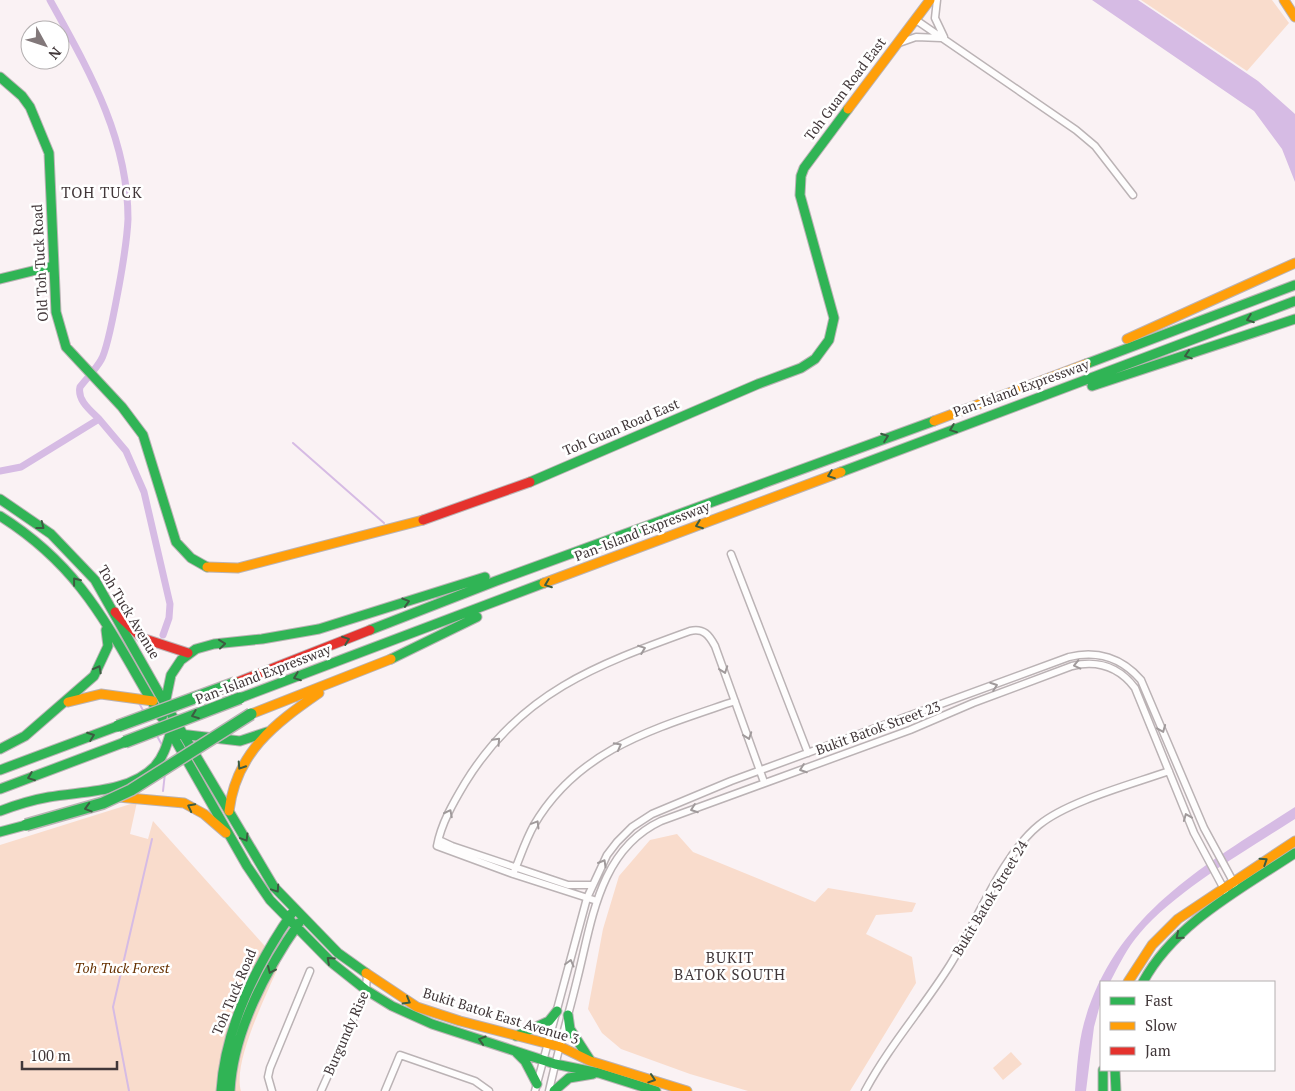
<svg xmlns="http://www.w3.org/2000/svg" width="1295" height="1091" font-family="'PT Serif',serif">
<rect width="100%" height="100%" fill="#faf2f4"/>
<!-- green -->
<path fill="#f9dccc" d="M1141,0H1272L1289,23L1247,71Z
M137,802L130,834L148,839L153,821L280,963C268,992 232,1062 241,1091H0V845Z
M677,834L693,852L815,902L828,888L916,903L912,912L876,915L866,934L912,957L916,983L850,1091H748L690,1074L621,1049L602,1033L588,1009L603,929L619,876L650,840Z
M1011,1052L1022,1064L1003,1080L993,1068Z"/>
<!-- water -->
<path fill="#d6bbe4" d="M1092,0H1138L1258,81L1295,114V182L1282,149L1254,111Z
M1295,807V819C1247,850 1177,890 1140,933C1127,948 1119,965 1110,982H1101V1001L1094,1027L1086,1091H1075C1077,1069 1078,1045 1084,1023C1115,913 1205,865 1295,807Z"/>
<g fill="none" stroke-linecap="round" stroke-linejoin="round">
<!-- stream -->
<path stroke="#d6bbe4" stroke-width="2" d="M293,443L384,523
M139,703L144,712
M157,736L162,745
M163,791L165,773
M129,1091L113,1007L152,839"/>
<!-- canal -->
<path stroke="#d6bbe4" stroke-width="7" d="M99,419L126,451L144,492L170,604L169,618L163,635
M0,471L21,467L99,419C90,410 77,400 80,387C87,378 96,369 101,360C108,349 116,301 119,286C123,264 127,242 128,219C128,137 88,69 50,0"/>
<defs>
<path id="street" d="M937,0L935,18L944,37
M916,20L1076,130L1095,146L1133,195
M899,43L916,37L941,38
M731,554L808,753
M439,840L452,846L568,885H592
M513,874C520,858 525,841 534,825C579,748 657,728 735,701
M597,901L513,874L437,846C441,824 453,803 465,783C520,693 596,665 690,631C704,628 709,635 715,646L764,782
M272,1091L268,1077L270,1068L310,971
M321,1091L366,990L367,974
M385,1091L400,1055L475,1081L489,1091
M535,1091L587,898L607,855L617,842L632,827L652,814L731,781L1069,657C1097,650 1122,658 1141,680L1204,828L1235,885
M549,1091C557,1054 568,1017 577,980C592,921 599,850 661,821L910,730L973,703L1072,666C1097,660 1119,667 1135,688L1194,833L1225,891
M865,1091C889,1046 923,1008 950,965C976,923 1002,855 1039,825C1068,801 1133,784 1169,771"/>
<path id="fast" d="M0,77L22,96L30,107L49,153L56,312L66,347L122,407L143,435L176,542L191,558L207,567
M0,279L53,266
M1086,364L1295,285
M1092,386L1295,319
M841,472L1295,301
M530,482L758,384L801,368L815,359L829,340L834,318L800,195L801,176L804,168L848,109
M0,499L51,534L95,580L164,702L274,887L338,953L366,973
M0,516C86,570 111,634 161,717
M370,630L496,581L934,421
M391,659L477,617
M240,698L544,583
M162,718L171,675L181,660L196,649L214,644L262,639L319,629L485,577
M169,729L247,866L270,900L332,963L366,990L392,1006L432,1024L555,1064L599,1073L656,1091
M171,733L240,741L267,732
M0,749L25,736L94,676L108,646L106,630
M0,770L118,726
M0,789L125,742
M0,811C16,805 32,800 49,797C83,791 129,793 155,766C164,756 167,744 171,731
M0,832L26,825
M1143,982C1175,923 1241,889 1295,853
M568,1015L570,1029L590,1060
M516,1036L549,1021L557,1011
M516,1052L525,1061L537,1084
M1103,1070V1091
M1115,1070L1116,1091
M221,1091C225,1028 257,964 292,913
M230,1091C233,1032 266,970 299,923
M554,1091L569,1078L593,1074"/>
<path id="slow" d="M1284,0L1295,17
M848,109L930,0
M1127,339L1295,263
M934,421L1086,364
M207,567L238,568L423,520
M544,583L841,472
M68,702L101,694L153,701
M251,714L391,659
M118,797L184,803L204,814L226,833
M229,811C236,753 274,724 319,693
M366,973L417,1007L460,1021L561,1047L590,1061L687,1091
M1128,982L1152,945L1178,919L1295,841"/>
<path id="jam" d="M423,520L530,482
M115,612L142,638L188,653
M235,683L370,630"/>
</defs>
<!-- street casing -->
<use href="#street" stroke="#bbb3b5" stroke-width="9"/>
<!-- fast casing -->
<use href="#fast" stroke="#bbb3b5" stroke-width="11"/>
<!-- slow casing -->
<use href="#slow" stroke="#bbb3b5" stroke-width="11"/>
<!-- jam casing -->
<use href="#jam" stroke="#bbb3b5" stroke-width="11"/>
<!-- street -->
<use href="#street" stroke="#fefdfd" stroke-width="6"/>
<!-- fast -->
<use href="#fast" stroke="#30b455" stroke-width="9"/>
<!-- slow -->
<use href="#slow" stroke="#ff9f0a" stroke-width="9"/>
<!-- jam -->
<use href="#jam" stroke="#e5322d" stroke-width="9"/>
<defs>
<path id="fast-bridge" d="M118,726L235,683
M125,742L240,698
M26,825L103,803L131,790L251,714"/>
</defs>
<!-- fast-bridge casing -->
<use href="#fast-bridge" stroke="#bbb3b5" stroke-width="14" stroke-linecap="butt"/>
<!-- fast-bridge -->
<use href="#fast-bridge" stroke="#30b455" stroke-width="11"/>
</g>
<!-- one-way arrows -->
<defs><path id="oneway-chevron" d="M-2-3.5L2.5 0L-2 3.5" fill="none" stroke-width="1.6" stroke-linecap="round" stroke-linejoin="round" transform="scale(1.25)"/></defs>
<g stroke="#3c5c41">
<use href="#oneway-chevron" transform="translate(1250 319) rotate(160)"/>
<use href="#oneway-chevron" transform="translate(1188 355) rotate(162)"/>
<use href="#oneway-chevron" transform="translate(953 429) rotate(159)"/>
<use href="#oneway-chevron" transform="translate(885 437) rotate(-20)"/>
<use href="#oneway-chevron" transform="translate(831 475) rotate(159)"/>
<use href="#oneway-chevron" transform="translate(699 525) rotate(159)"/>
<use href="#oneway-chevron" transform="translate(41 526) rotate(38)"/>
<use href="#oneway-chevron" transform="translate(76 581) rotate(-128)"/>
<use href="#oneway-chevron" transform="translate(548 584) rotate(159)"/>
<use href="#oneway-chevron" transform="translate(406 602) rotate(-17)"/>
<use href="#oneway-chevron" transform="translate(346 640) rotate(-21)"/>
<use href="#oneway-chevron" transform="translate(222 644) rotate(-6)"/>
<use href="#oneway-chevron" transform="translate(98 669) rotate(-62)"/>
<use href="#oneway-chevron" transform="translate(297 677) rotate(159)"/>
<use href="#oneway-chevron" transform="translate(195 715) rotate(159)"/>
<use href="#oneway-chevron" transform="translate(91 736) rotate(-20)"/>
<use href="#oneway-chevron" transform="translate(241 766) rotate(123)"/>
<use href="#oneway-chevron" transform="translate(31 777) rotate(159)"/>
<use href="#oneway-chevron" transform="translate(191 807) rotate(-153)"/>
<use href="#oneway-chevron" transform="translate(88 808) rotate(164)"/>
<use href="#oneway-chevron" transform="translate(245 838) rotate(59)"/>
<use href="#oneway-chevron" transform="translate(1264 861) rotate(-33)"/>
<use href="#oneway-chevron" transform="translate(276 889) rotate(56)"/>
<use href="#oneway-chevron" transform="translate(1179 936) rotate(140)"/>
<use href="#oneway-chevron" transform="translate(330 960) rotate(-138)"/>
<use href="#oneway-chevron" transform="translate(271 970) rotate(114)"/>
<use href="#oneway-chevron" transform="translate(407 1001) rotate(30)"/>
<use href="#oneway-chevron" transform="translate(482 1040) rotate(-163)"/>
<use href="#oneway-chevron" transform="translate(652 1079) rotate(18)"/>
</g>
<g stroke="#a09a9b">
<use href="#oneway-chevron" transform="translate(642 649) rotate(-21)"/>
<use href="#oneway-chevron" transform="translate(1077 665) rotate(167)"/>
<use href="#oneway-chevron" transform="translate(724 670) rotate(70)"/>
<use href="#oneway-chevron" transform="translate(994 686) rotate(-20)"/>
<use href="#oneway-chevron" transform="translate(1162 729) rotate(68)"/>
<use href="#oneway-chevron" transform="translate(748 736) rotate(70)"/>
<use href="#oneway-chevron" transform="translate(497 741) rotate(-47)"/>
<use href="#oneway-chevron" transform="translate(618 746) rotate(-28)"/>
<use href="#oneway-chevron" transform="translate(803 769) rotate(160)"/>
<use href="#oneway-chevron" transform="translate(694 809) rotate(160)"/>
<use href="#oneway-chevron" transform="translate(449 813) rotate(-63)"/>
<use href="#oneway-chevron" transform="translate(1187 817) rotate(-112)"/>
<use href="#oneway-chevron" transform="translate(536 824) rotate(-59)"/>
<use href="#oneway-chevron" transform="translate(603 863) rotate(-60)"/>
<use href="#oneway-chevron" transform="translate(570 963) rotate(-75)"/>
</g>
<g text-anchor="middle" stroke-width="5" stroke-linejoin="round" paint-order="stroke">
<!-- street labels -->
<g font-size="14" fill="#413739" stroke="#fff">
<text transform="translate(845 89) rotate(-53)" y="5">Toh Guan Road East</text>
<text transform="translate(40 263) rotate(-93)" y="5">Old Toh Tuck Road</text>
<text transform="translate(1021 388) rotate(-20)" y="5">Pan-Island Expressway</text>
<text transform="translate(621 427) rotate(-23)" y="5">Toh Guan Road East</text>
<text transform="translate(642 531) rotate(-21)" y="5">Pan-Island Expressway</text>
<text transform="translate(129 612) rotate(59)" y="5">Toh Tuck Avenue</text>
<text transform="translate(263 674) rotate(-21)" y="5">Pan-Island Expressway</text>
<text transform="translate(878 728) rotate(-20)" y="5">Bukit Batok Street 23</text>
<text transform="translate(990 898) rotate(-59)" y="5">Bukit Batok Street 24</text>
<text transform="translate(234 992) rotate(-67)" y="5">Toh Tuck Road</text>
<text transform="translate(501 1016) rotate(17)" y="5">Bukit Batok East Avenue 3</text>
<text transform="translate(346 1033) rotate(-66)" y="5">Burgundy Rise</text>
</g>
<!-- park labels -->
<g font-size="14" font-style="italic" fill="#673100" stroke="#fff">
<text x="122" y="973">Toh Tuck Forest</text>
</g>
<!-- neighbourhood labels -->
<g font-size="15" letter-spacing="1" fill="#413739" stroke="#fff">
<text x="102" y="198">TOH TUCK</text>
<text x="730" y="963">BUKIT<tspan x="730" dy="17">BATOK SOUTH</tspan></text>
</g>
</g>
<!-- legend -->
<rect x="1100" y="981" width="175" height="90" fill="#ffffff" stroke="#b3afb0"/>
<rect x="1110" y="997" width="25" height="8" fill="#30b455" stroke="#b3afb0"/>
<text x="1145" y="1006" font-size="15" fill="#413739">Fast</text>
<rect x="1110" y="1022" width="25" height="8" fill="#ff9f0a" stroke="#b3afb0"/>
<text x="1145" y="1031" font-size="15" fill="#413739">Slow</text>
<rect x="1110" y="1047" width="25" height="8" fill="#e5322d" stroke="#b3afb0"/>
<text x="1145" y="1056" font-size="15" fill="#413739">Jam</text>
<!-- north arrow -->
<g transform="translate(45 45) rotate(130)"><circle r="24" fill="#ffffff" stroke="#b3afb0"/>
<path d="M0-4L9 19L0 12L-9 19Z" fill="#82787a"/>
<text y="-8" font-size="14" font-weight="bold" text-anchor="middle" fill="#413739">N</text>
</g>
<!-- scale -->
<path d="M22 1061v8h95v-8" fill="none" stroke="#413739" stroke-width="2.5"/>
<text x="30" y="1061" font-size="15" fill="#413739" stroke="#ffffff" stroke-width="4" paint-order="stroke">100 m</text>
</svg>
